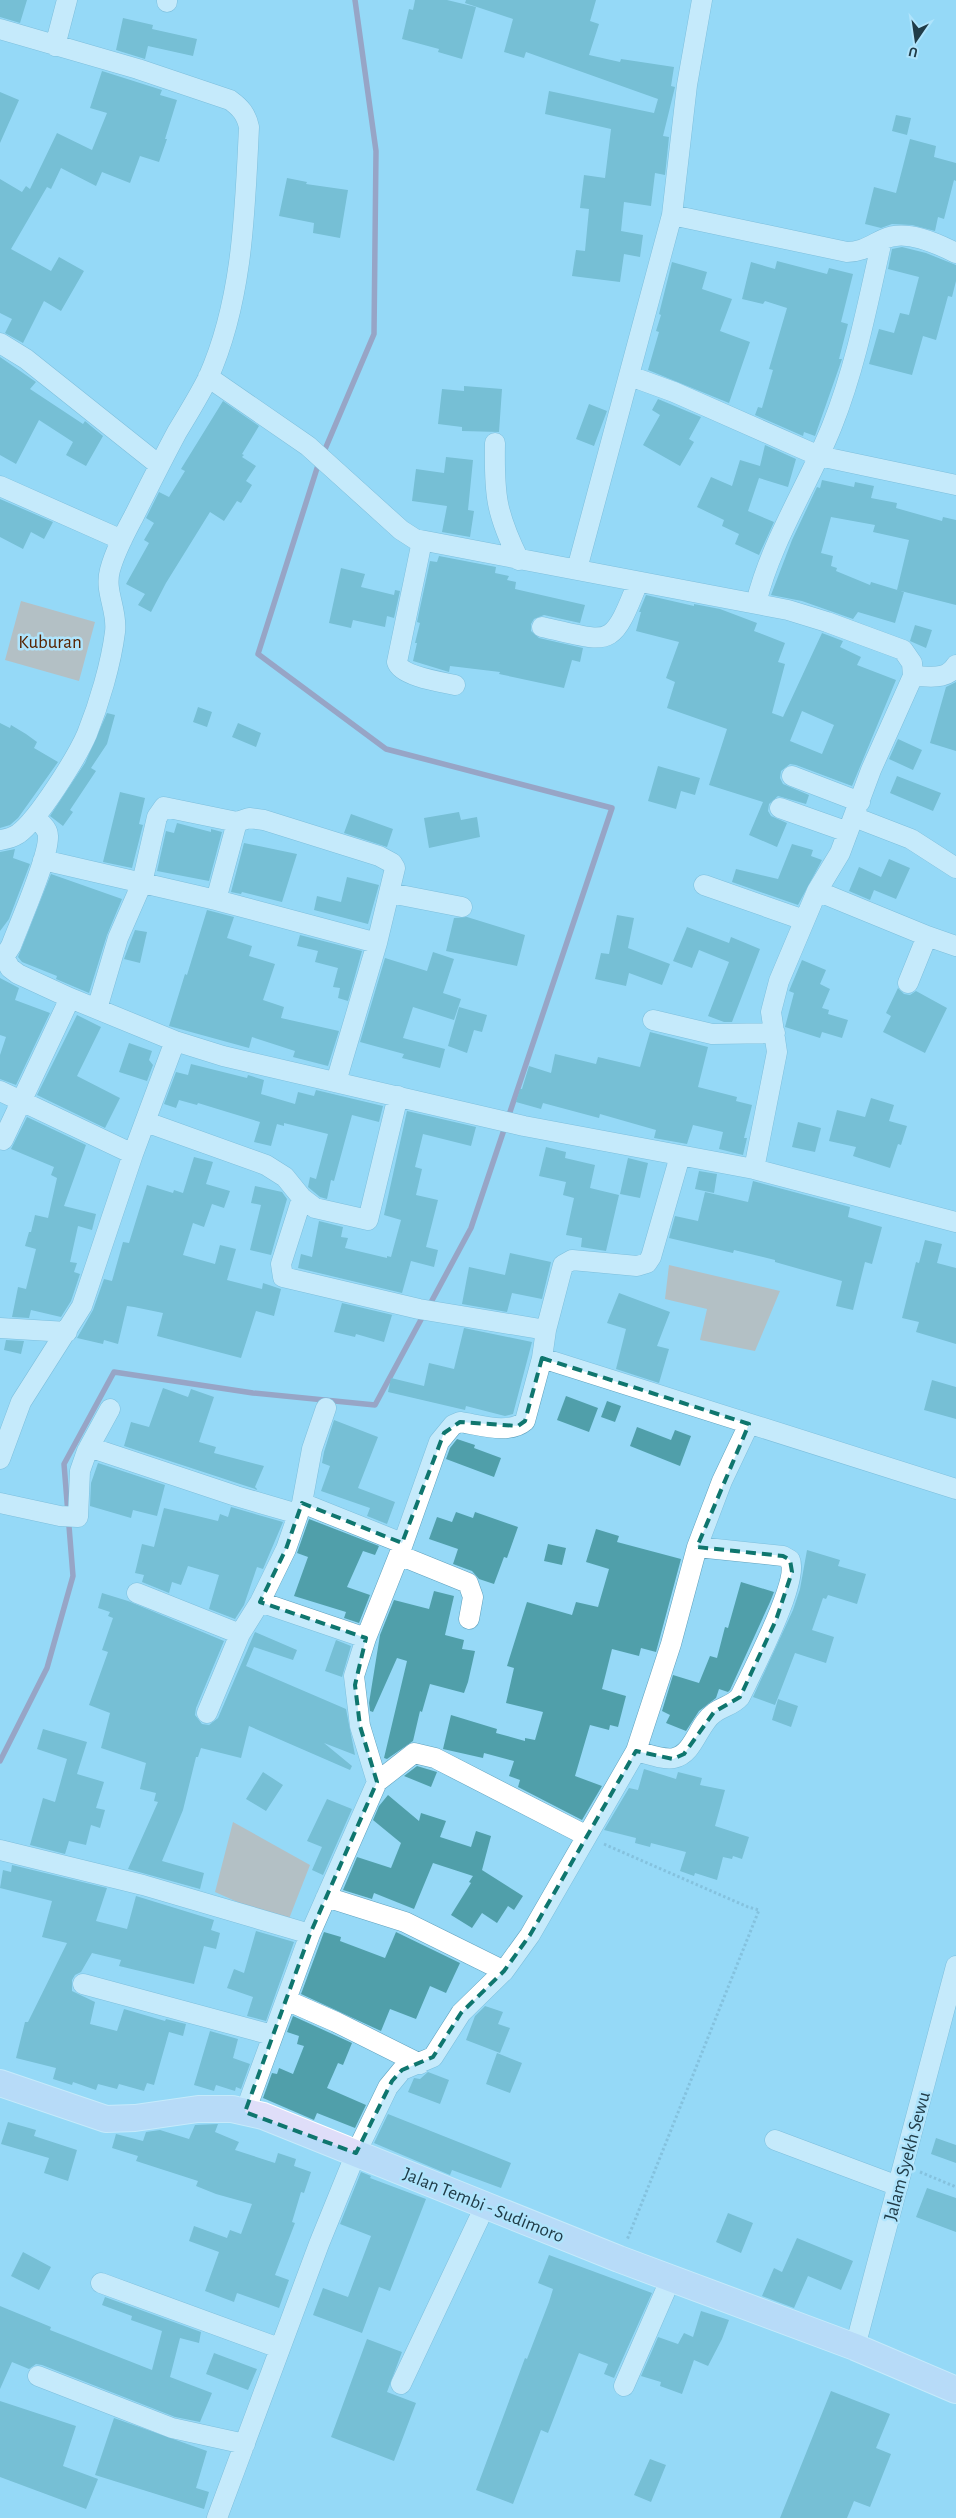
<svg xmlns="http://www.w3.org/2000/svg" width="956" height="2518" font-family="'Alegreya Sans',sans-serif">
<rect width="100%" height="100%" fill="#96d9f7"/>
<!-- green -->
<path fill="#d8a288" d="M21,601L95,622L79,681L5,660Z
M669,1265L780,1291L755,1351L700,1340L707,1309L665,1299Z
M233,1822L310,1865L287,1924L215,1892Z"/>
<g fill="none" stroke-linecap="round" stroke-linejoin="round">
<!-- stream -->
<path stroke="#99678a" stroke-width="5.5" d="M323,454L374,334L376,151L355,0
M319,462L258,654L386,749L612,808L471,1228L429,1306
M0,1761L47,1668L73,1576L64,1464L114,1372L253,1393L375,1405L424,1314"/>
</g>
<!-- building -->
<path fill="#509faa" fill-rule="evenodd" d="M0,0H27L20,23L0,17Z
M415,0H447L476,7L462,59L438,52L439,49L402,39L409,9L413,10Z
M466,0H596L590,21L599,24L589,55L620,62L621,59L674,67L671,86L675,87L663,136L669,137L665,175L655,173L651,206L624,202L621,231L643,235L640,257L624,254L620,282L572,276L576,250L585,251L589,209L580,208L584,175L605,178L611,129L545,114L549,91L654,113L658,99L526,52L524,58L504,52L513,19L465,3Z
M123,18L153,25L152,29L197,39L193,56L148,46L145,59L116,50Z
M102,71L162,90L160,95L177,100L165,139H167L159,162L140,156L130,183L102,172L96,186L61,168L51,189L47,187L11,249L51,271L59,257L84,271L61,311L44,301L23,343L5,333L12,319L0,313V179L22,192L26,186L30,189L57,133L92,150L107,113L90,108Z
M0,92L19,100L0,143Z
M896,115L911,118L907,135L892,131Z
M910,139L936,146L934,157L956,163V181L954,180L944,219L938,217L935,231L912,225L892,224L881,228L865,224L874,187L896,193Z
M287,178L307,182L306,184L348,190L340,238L313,233L314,223L279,216Z
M902,247L926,253L956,265V281L952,297L948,296L936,340L923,336L912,375L869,364L879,329L894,333L900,313L909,315L919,277L888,269L892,249Z
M777,261L827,274L829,268L853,274L841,322L848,324L839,359H842L815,436L804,432L803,436L755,415L758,407L762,408L773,370L769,369L787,308L765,301L763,304L742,299L751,262L775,269Z
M672,262L707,272L702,289L732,299L720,331L750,342L729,403L648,370L659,332L656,331L661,315L659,314Z
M0,357L36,382L30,389L83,424L85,421L103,436L86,466L66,455L73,442L39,420L16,464L0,455Z
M464,386L502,389L499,432L462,431V427L438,424L442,389L464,391Z
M658,399L701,417L689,439L694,442L680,466L643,445L660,415L652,410Z
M223,401L259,426L242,454L244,455L242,457L256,466L246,481L252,485L241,503L237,501L224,521L210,512L166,583L151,612L138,605L145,594L126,584L149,543L144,540L154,523L146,518L159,492L169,497L185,471L181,469Z
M589,404L607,411L594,446L576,439Z
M765,445L796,459L788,487L759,478L748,511L774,522L759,555L735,544L739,534L722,526L724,520L697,507L711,477L732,486L740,460L760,466Z
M446,457L473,460L468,510L474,511L470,537L442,532L447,506L412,501L416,469L444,473Z
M822,480L854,487L855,482L874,486L871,498L897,503L896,508L942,521L943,517L956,520V605L897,590L909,540L873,532L875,525L831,517L821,553L833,556L831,566L837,568L836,571L870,585L871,582L904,592L895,623L858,612L853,619L802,601L771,595L792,540L817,487L820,488Z
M0,499L53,522L44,539L31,532L23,549L0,537Z
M439,556L496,567L495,573L509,576L507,580L516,582L515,589L585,605L580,623L544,615L534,619L531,624V631L539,638L583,648L580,662L572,660L564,688L499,674L500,672L450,666L449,672L413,661L417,643H415L420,623L417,622L430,561L437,562Z
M341,568L365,574L361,587L394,595L395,590L400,591L394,618L387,616L385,627L353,620L351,628L329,623Z
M646,595L694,606V604L720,609L757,623L754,631L785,643L778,662L785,664L772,713L783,717L822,633L843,641L840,647L861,657L857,665L896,680L852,786L796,765L790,764L781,771L780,778L783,784L809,795L806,804L778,796L769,804L768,811L771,816L787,823L777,847L749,835L763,802L709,785L727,729L667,708L675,682L666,678L679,642L636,631L641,612H639ZM802,711L834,725L822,754L790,741Z
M915,625L932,630L926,648L910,641Z
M956,682V751L930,743L946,687Z
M198,707L212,712L207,727L193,722Z
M107,713L115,715L107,744L91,768L96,771L70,810L73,812L63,826L50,816L85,763Z
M0,723L10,728L11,725L26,734L37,742L34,748L58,762L18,818L10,825L0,828Z
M238,723L261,733L256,747L232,737Z
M898,739L922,750L913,770L889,759Z
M658,766L700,778L695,795L681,791L676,809L648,801Z
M897,776L941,793L933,811L890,793Z
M120,792L145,798L139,824L143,825L132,868L103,862Z
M459,812L461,820L477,817L480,837L429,848L424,818Z
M351,814L393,829L387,847L344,833Z
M177,823L211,832V829L222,832L209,881L157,871L166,831L174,833Z
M244,843L297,854L282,902L242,892L241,894L231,892Z
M792,844L813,850L811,856L822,860L798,905L732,882L736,869L778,879Z
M15,849L13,858L30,864L9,919L0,931V852Z
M889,859L910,868L896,899L874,890L870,900L849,891L859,867L881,877Z
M51,874L122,899L107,935L89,993L56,979L57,976L22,962L18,957Z
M347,877L379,885L368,924L314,910L317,896L341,902Z
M207,910L234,917L227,938L252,946L249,956L275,964L263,1000L284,1007L281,1018L339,1031L328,1066L293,1057L295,1051L252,1037L249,1048L169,1026L185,974L187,975Z
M617,915L634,918L628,948L670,964L662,985L629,973L626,986L595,979L601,953L609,954Z
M467,917L525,935L517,966L446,951L454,918Z
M687,927L729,943L731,937L760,949L732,1022H724L708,1016L729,962L699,950L692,968L673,961Z
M135,930L147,932L140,963L124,959Z
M300,935L362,951L348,1001L338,998L340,988L333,987L338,968L315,962L318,951L297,946Z
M433,952L454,959L443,993L461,999L454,1020L413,1007L403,1038L445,1049L440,1068L402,1058L404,1054L360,1042L385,958L427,971Z
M802,960L826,970L820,984L830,989L822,1008L829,1010L828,1014L848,1020L842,1038L822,1032L820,1038L785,1027L794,993L789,991Z
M0,978L19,988L15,1000L50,1013L16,1085L0,1079V1055L6,1037L0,1035Z
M898,988L904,994L910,995L916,991L947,1008L925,1053L883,1032L891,1016L886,1013Z
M459,1007L487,1015L482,1032L474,1030L467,1053L448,1046Z
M77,1015L101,1027L77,1076L120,1098L105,1128L37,1095Z
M650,1032L708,1047L698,1087L737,1097L736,1101L752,1105L744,1138H747L743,1155L719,1149L723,1132L693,1125L687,1144L654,1138L656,1130L600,1114L599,1118L543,1103L541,1109L516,1102L520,1089H522L529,1066L551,1073L555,1054L596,1064L598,1057L640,1067Z
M129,1043L152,1051L149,1060L153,1065L147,1081L119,1072Z
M191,1064L247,1078L248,1075L264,1080L261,1094L295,1104L298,1092L314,1096L316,1090L383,1106L379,1122L352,1115L334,1181L331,1180L327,1199L320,1197L308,1187L310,1177L316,1179L328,1134L284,1123V1126L277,1124L271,1146L254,1142L260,1122L198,1103L197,1105L179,1100L176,1108L164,1104L176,1072L188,1075Z
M871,1098L894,1105L889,1121L907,1126L901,1145L898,1144L890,1168L853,1156L856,1147L829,1141L837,1110L865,1117Z
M407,1111L476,1127L471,1146L423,1134L415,1167L422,1169L416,1195L438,1200L426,1247L438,1250L434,1267L411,1261L402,1293L298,1268L301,1254L312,1257L319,1221L343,1227L341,1237L348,1238L345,1248L387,1258V1256L391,1257L401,1220L384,1215Z
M27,1117L86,1145L64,1206L96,1214L92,1230L78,1226L70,1262L77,1263L74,1272L80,1274L71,1301L61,1317L31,1310L29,1318L12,1317L18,1287L26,1289L36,1249L25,1246L29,1232H31L35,1215L48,1218L57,1178L51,1175L54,1167L11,1149Z
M798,1122L821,1128L815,1152L792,1147Z
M546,1147L566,1152L565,1158L595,1165L590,1188L619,1195L606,1251L581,1247L582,1238L566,1235L574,1198L563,1195L566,1182L539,1176Z
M194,1157L213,1162L206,1184L230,1191L224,1208L212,1204L204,1227L193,1223L183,1255L215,1264L220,1245L236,1249L227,1280L262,1289L263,1283L281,1289L274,1316L256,1311L241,1358L157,1336L163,1313L134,1307L127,1306L118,1344L104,1340L103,1344L77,1338L93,1310L104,1279L112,1281L123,1242L129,1243L147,1185L173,1193L174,1190L183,1193Z
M628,1158L648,1163L640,1198L620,1194Z
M699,1171L717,1174L714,1193L695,1189Z
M753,1181L850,1207L848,1217L882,1227L872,1264L865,1262L853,1310L836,1306L842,1281L775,1262V1260L734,1250L733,1253L669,1238L675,1216L698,1221L705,1192L748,1202Z
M255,1186L282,1192L287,1199L271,1255L250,1250L261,1205L251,1203Z
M925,1240L942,1244L937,1263L956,1268V1344L916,1332L919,1322L902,1318L916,1262L919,1263Z
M510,1253L551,1262L542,1299L512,1293L507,1312L462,1304L469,1267L505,1275Z
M619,1293L670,1312L657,1346L669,1349L659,1383L616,1369L626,1329L607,1323Z
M342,1303L397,1316L392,1315L384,1342L356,1334L355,1337L334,1332Z
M464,1328L532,1342L513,1414L505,1416L466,1406L465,1410L388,1392L391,1378L424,1386L429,1363L454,1369Z
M6,1340L24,1341L21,1354L4,1350Z
M932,1380L956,1387V1419L924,1410Z
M163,1388L188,1397L191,1389L214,1397L199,1442L216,1447L214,1453L264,1466L255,1487L258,1490L124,1446L131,1422L149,1427Z
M566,1396L598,1408L589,1432L557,1420Z
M607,1401L621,1406L615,1422L601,1417Z
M334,1420L378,1437L358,1488L395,1502L387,1524L367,1516L370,1508L321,1491L330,1466L322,1463L324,1452Z
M637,1427L671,1440L675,1430L691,1436L680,1466L630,1446Z
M457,1439L475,1445L474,1448L501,1458L494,1477L446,1459L450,1448Z
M98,1463L165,1485L157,1516L133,1510L131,1518L90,1506L91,1483Z
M231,1507L283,1522L263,1569L257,1567L244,1605L235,1619L209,1609L219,1575L188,1566L181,1585L172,1582L169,1593L142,1582L144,1575L135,1573L142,1544L154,1547L164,1508L218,1521L220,1514L228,1517Z
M456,1512L473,1518L475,1512L518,1527L507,1558L504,1557L494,1584L479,1579L472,1571L453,1564L458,1549L429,1539L437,1517L452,1522Z
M309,1519L379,1546L375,1555L363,1551L347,1587L370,1595L359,1623L344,1618L346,1612L294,1596L308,1557L297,1553Z
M596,1529L619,1536L617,1542L681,1559L656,1652L641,1648L639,1656L612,1649L602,1689L626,1696L618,1727L610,1725L609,1730L590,1725L575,1776L602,1786L582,1820L518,1787L520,1780L509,1776L514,1761L484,1753L483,1758L443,1749L451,1715L497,1729L496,1733L525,1741V1738L535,1740L543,1712L506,1703L514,1668L507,1666L527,1602L572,1615L576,1602L598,1607L609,1569L586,1562Z
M548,1544L566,1548L562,1565L544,1561Z
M807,1550L840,1560L838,1566L866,1574L857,1604L828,1595L826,1599L823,1598L812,1630L834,1637L826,1663L795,1653L775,1705L753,1697L793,1610L800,1589Z
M741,1582L774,1592L770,1602L730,1690L728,1692L719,1689L716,1698L699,1711L686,1731L666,1723L670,1715L662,1711L673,1675L699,1683L710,1656L717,1658L725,1627L728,1628Z
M434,1591L454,1596L445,1635L464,1640L462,1649L475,1651L468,1682L464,1693L430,1684L422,1712L420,1711L413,1741L387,1759L384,1758L407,1661L397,1658L373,1712L370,1711L369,1703L380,1635L394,1600L429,1609Z
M102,1593L128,1601L224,1641L196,1708L195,1715L202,1724L209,1725L218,1718L255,1632L297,1650L293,1660L254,1647L246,1666L346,1709L355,1755L324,1743L352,1766L350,1770L249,1726L241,1758L201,1748L198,1757H196L183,1810L162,1861L204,1873L200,1889L128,1869L158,1802L154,1801L156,1793L140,1789L146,1763L101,1748L110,1713L89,1705L108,1652L102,1650L113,1618L108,1616L110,1612L98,1608Z
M336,1640L351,1646L342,1677L325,1671Z
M778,1699L798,1706L791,1727L772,1720Z
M43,1729L87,1742L77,1774L104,1782L96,1808L105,1810L100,1828L91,1825L86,1845L69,1841L65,1854L30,1845L43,1798L55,1802L67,1759L37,1749Z
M417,1766L437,1772L431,1787L404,1776Z
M644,1769L676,1779L678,1772L702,1778L700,1785L725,1790L715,1826L749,1837L742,1859L733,1856L732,1859L723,1857L717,1880L695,1873L694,1876L680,1871L686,1852L651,1843L650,1847L635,1843L636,1838L604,1830L629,1788L638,1790Z
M263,1772L283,1785L266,1811L246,1799Z
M388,1795L419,1821L421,1813L446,1821L440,1837L471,1847L476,1831L491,1836L482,1870L523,1896L514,1910L508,1906L497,1923L482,1913L472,1928L451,1915L471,1883L469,1882L473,1876L433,1863L414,1909L374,1893L372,1899L343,1890L357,1857L391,1868L401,1843L373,1820L379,1806Z
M327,1799L352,1809L323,1875L312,1870L322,1847L307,1841Z
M12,1865L107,1888L96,1921L127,1929L136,1896L214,1920L211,1930L220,1933L216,1949L204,1946L194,1984L119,1966L121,1960L92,1953L81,1972L75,1975L72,1980V1991L95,2002L90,2024L117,2031L124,2009L165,2021L166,2019L186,2024L183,2036L169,2032L154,2085L147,2083L144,2091L119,2084L117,2089L98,2084L96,2090L73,2082L72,2085L53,2079L56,2068L16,2058L25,2022H28L67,1943L42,1937L52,1901L0,1888L3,1870L11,1872Z
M256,1931L294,1942L266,2021L247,2016L253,1997L227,1988L234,1969L244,1973Z
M324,1932L341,1937L340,1941L385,1958L396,1932L460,1963L446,1993L430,1986L416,2019L390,2009L381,2031L301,1994Z
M485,2006L503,2012L498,2024L510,2028L500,2053L466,2040L475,2016Z
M293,2016L352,2043L343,2065L338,2063L327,2088L366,2105L355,2128L317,2113L314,2120L263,2098L272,2073L277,2074L279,2068L293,2074L304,2046L297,2044L299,2036L287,2032Z
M210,2031L238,2039L233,2058L250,2064L241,2089L236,2087L235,2091L216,2085L214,2091L194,2085Z
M497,2053L522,2063L510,2093L486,2084Z
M428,2072L449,2080L440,2104L408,2092L414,2078L420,2079Z
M388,2114L511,2163L501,2188L452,2170L450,2175L374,2143Z
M8,2122L36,2130L34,2136L77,2150L68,2181L44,2173L49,2158L1,2144Z
M218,2124L215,2132L239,2142L235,2150L275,2163L278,2153L296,2159L294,2166L311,2172L304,2193L301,2192L292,2222L295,2223L275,2275L289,2280L279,2308L237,2293L234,2302L205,2291L219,2252L189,2241L194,2226L227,2238L230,2230L241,2234L252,2204L216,2194L196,2186L198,2181L136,2161L138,2156L112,2148L116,2134L143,2141L146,2132L160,2130L189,2139L195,2125Z
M936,2138L956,2145V2163L931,2154Z
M361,2172L371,2176L370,2178L426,2199L390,2291L379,2287L362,2333L313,2315L323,2288L348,2297L371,2236L340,2224Z
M927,2188L956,2198V2232L916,2217Z
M728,2213L753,2223L741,2253L716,2242Z
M797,2238L853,2261L841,2290L808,2276L794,2308L762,2296L774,2268L782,2272Z
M23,2252L51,2267L39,2290L11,2276Z
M549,2255L652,2293L614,2378L604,2374L608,2364L579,2353L548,2433L541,2430L513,2504L476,2490L525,2358L527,2359L549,2302L553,2289L538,2283Z
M105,2297L201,2332L199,2343L180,2338L170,2377L212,2393L200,2422L175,2417L42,2365L36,2364L29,2369L12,2362L0,2389V2306L51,2327L50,2330L152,2370L162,2331L131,2320L132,2316L102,2305Z
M701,2311L729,2320L722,2339L708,2366L694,2360L682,2394L660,2386L661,2382L641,2376L658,2337L678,2344L684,2333L693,2337Z
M367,2339L402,2352L387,2392L416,2403L394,2461L331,2437Z
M214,2353L257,2369L248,2390L206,2374Z
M831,2391L890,2414L876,2448L891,2454L870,2507L854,2501L847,2518H780Z
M0,2401L76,2426L63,2466L98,2479L86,2509L0,2477Z
M114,2418L207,2451L196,2488L209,2492L204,2509L95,2475Z
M650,2459L666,2465L651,2502L634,2495Z"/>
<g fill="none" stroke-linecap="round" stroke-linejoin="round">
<defs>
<path id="minor" d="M702,0L687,85L672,215L847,252C862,252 871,245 884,239C906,229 936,243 956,253
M167,2V0
M0,29L138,69L230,100C241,108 246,114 249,127C245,210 243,300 208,378C199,396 188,414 177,432C162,460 148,488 134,516C125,533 115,551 110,570C104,592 118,610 115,632C111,664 99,704 87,734C77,757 38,820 18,834C12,838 7,839 0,840
M55,46L67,0
M0,343L26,359L159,465
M630,376L674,392L819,456L956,485
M208,377L308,446L401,530L415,539L788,610L827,622L903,650L912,663L913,676L871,770L840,853L817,891L779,981L771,1012L777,1052L754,1169
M495,443C494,495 496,513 519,560
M0,486L122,540
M422,541L397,662C401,676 441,682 455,685
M577,569L672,215
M756,603C772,539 808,486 832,426C856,366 868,302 882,240
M542,627C611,642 611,651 638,582
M913,676C929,676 947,681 956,665
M792,776L860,802
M780,808L848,832
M35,817C40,823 48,828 48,836C49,857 20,922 11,946L4,957L10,968L18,974L70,998L175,1041L223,1056L524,1126L754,1169L956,1222
M854,817L911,839L956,868
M237,822L249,818L264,820L379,856L392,863L395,868L377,943L336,1082
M43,860L216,900L377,943
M704,885L804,920
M817,891L927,936L908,983
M390,893L462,907
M927,936L956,946
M97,1009L118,938L142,883L157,817L164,807L237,822L216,900
M653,1020L712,1034L775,1033
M0,1091L133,1154
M146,1122L266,1165L285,1177L302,1198L315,1208L368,1220L398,1096
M3,1140L70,998
M680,1156L651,1257L647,1263L637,1266L572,1260L563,1265L546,1330L542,1358L956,1489
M302,1198L281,1264L283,1277L419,1309L546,1330
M0,1328L67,1332
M89,1447L236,1496L298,1514
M0,1459L21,1402L82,1306L133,1154L175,1041
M0,1503L60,1516L78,1517L80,1471L87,1451L110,1409
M302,1503L402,1543
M399,1555L468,1583L473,1597L469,1619
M137,1593L240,1634L260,1602L286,1549L302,1503L312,1449L326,1408
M260,1602L366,1638
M207,1713L240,1634
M636,1751C647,1754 664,1760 674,1758C694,1754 698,1724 714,1713C723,1706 732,1706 740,1697C751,1674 800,1580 790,1560L783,1556L697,1547
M377,1782L360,1726L354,1676L366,1638L399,1555L439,1442L453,1425L460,1422C480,1425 509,1435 525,1421L542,1358
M0,1850L143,1885L310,1934
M326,1897L405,1922L504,1971
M83,1984L272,2035
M286,2000L336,2022L420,2064
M245,2112L310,1934L377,1782L414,1753L435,1758L587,1836
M775,2140L898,2186
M101,2283L279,2348
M855,2347L956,1966
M38,2376L172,2428L245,2444
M401,2384L486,2204
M624,2386L671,2278
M217,2518L319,2244L356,2153L388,2087L402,2070L433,2057L461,2013L504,1971L530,1935L636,1751L671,1644L697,1547L722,1481L749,1424"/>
<path id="major" d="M0,2083L106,2119L135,2118L198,2109H232L263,2116L619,2259L855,2347L956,2390"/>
</defs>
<!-- minor casing -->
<use href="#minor" stroke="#5fa1bd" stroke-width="21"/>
<!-- major casing -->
<use href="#major" stroke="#fff" stroke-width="28"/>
<!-- path -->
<path stroke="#70a7bf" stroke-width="3" stroke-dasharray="2.5 2.5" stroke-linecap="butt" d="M604,1844L748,1907L759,1910L627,2240
M920,2172L956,2187"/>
<!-- minor -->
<use href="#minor" stroke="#fff" stroke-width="20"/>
<!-- major -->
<use href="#major" stroke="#dfdef9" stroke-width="26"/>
</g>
<!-- marked area -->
<path d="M0 0H956V2518H0ZM542,1358L749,1424L697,1547L783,1556L790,1560L792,1572L776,1620L740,1697L714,1712L684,1754L673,1759L636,1751L530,1935L504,1971L461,2013L433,2057L402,2070L392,2081L356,2153L245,2112L310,1934L377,1782L360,1726L355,1685L366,1638L260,1602L286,1549L302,1503L402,1543L444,1433L460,1422L518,1426L525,1421Z" fill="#96d9f7" fill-opacity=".55" fill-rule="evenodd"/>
<path fill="none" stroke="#0f766e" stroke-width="4" stroke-dasharray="10 6" stroke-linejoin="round" d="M542,1358L749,1424L697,1547L783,1556L790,1560L792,1572L776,1620L740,1697L714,1712L684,1754L673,1759L636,1751L530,1935L504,1971L461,2013L433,2057L402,2070L392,2081L356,2153L245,2112L310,1934L377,1782L360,1726L355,1685L366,1638L260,1602L286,1549L302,1503L402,1543L444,1433L460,1422L518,1426L525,1421Z"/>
<g text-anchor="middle" stroke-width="5" stroke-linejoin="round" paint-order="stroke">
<!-- park labels -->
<g font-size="19" fill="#572301" stroke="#afe4fc">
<text x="50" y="648">Kuburan</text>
</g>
<!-- street labels -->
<g font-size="19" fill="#203c48" stroke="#afe4fc">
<text transform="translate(906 2156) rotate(-75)" y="7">Jalam Syekh Sewu</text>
<text transform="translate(484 2204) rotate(22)" y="7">Jalan Tembi - Sudimoro</text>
</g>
</g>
<!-- north arrow -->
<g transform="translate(916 40) rotate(193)" stroke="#afe4fc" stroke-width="4" paint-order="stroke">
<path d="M0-4L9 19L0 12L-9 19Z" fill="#203c48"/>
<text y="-8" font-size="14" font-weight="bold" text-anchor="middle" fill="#203c48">U</text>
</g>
</svg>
